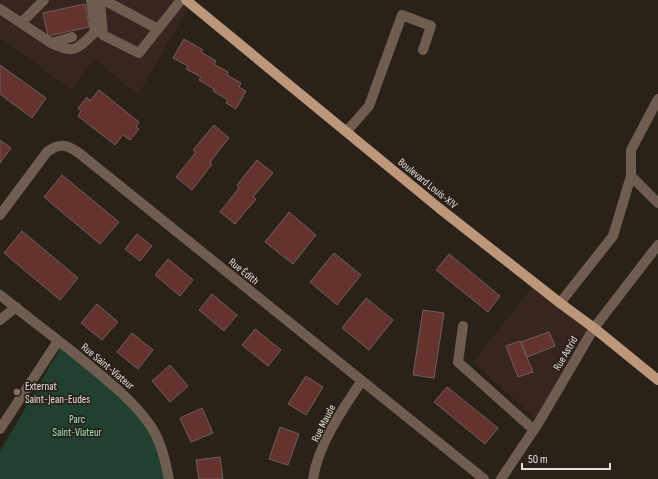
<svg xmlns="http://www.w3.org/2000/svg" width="658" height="479" font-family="'Sofia Sans Condensed',sans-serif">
<rect width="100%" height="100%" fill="#2a2118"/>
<!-- commercial -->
<path fill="#37251f" d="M0,0H186L191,3L138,95L94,59L72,90L0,38Z
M535,283L594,328L539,422L473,362Z"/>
<!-- green -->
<path fill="#204130" d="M63,344L150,425L169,479H0V451Z"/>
<!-- building -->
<path fill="#65332d" stroke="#6f5f5c" d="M85,4L89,27L48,36L43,13Z
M184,39L203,50L201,52L216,61L214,64L228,72L227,75L241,83L239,87L246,91L236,109L226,103L228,100L213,91L214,89L199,80L201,77L186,69L188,66L173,58Z
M0,65L46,98L32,118L0,94Z
M99,90L139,122L136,127L139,129L130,140L123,135L115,145L78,116L81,111L78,108L87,97L90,101Z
M214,125L229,138L210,162L212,164L192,190L176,177L196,152L193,150Z
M0,140L11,148L0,163Z
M257,160L273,173L253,197L256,199L235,224L220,212L239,188L237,185Z
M62,175L119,222L100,244L44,197Z
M289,212L316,235L293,264L265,242Z
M22,231L78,278L60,300L4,253Z
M137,234L152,246L140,261L125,249Z
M334,253L361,275L337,305L310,282Z
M449,254L500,296L488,312L436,270Z
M168,259L193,280L180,296L155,275Z
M212,294L237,315L224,331L199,310Z
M366,298L393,320L369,350L342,328Z
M97,304L118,322L102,340L81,323Z
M423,310L444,313L434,378L413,375Z
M255,329L281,350L268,366L242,345Z
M549,332L555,346L527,357L521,342Z
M132,333L153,350L138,369L117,352Z
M520,341L533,372L518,377L506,346Z
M170,365L188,386L170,402L152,381Z
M306,376L323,387L306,415L288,404Z
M447,387L498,428L485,444L434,402Z
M202,408L213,433L191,442L180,418Z
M280,427L299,434L288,465L269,459Z
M220,457L223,479H199L196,460Z"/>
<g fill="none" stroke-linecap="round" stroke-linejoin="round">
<!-- minor -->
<path stroke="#6f5d4f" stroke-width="10" d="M91,0L95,32
M100,0L103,35L139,53L181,0
M104,0L158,29
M0,9L51,43C75,55 77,49 95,32
M21,23L44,0
M51,43L72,37
M347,131L369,106L402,15L431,26L423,50
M631,176L658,203
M0,215L47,152C60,142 67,145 79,153L484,479
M0,295C26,316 53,336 79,357C104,378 131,398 150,425C161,441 165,460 169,479
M560,303L613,236L631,176V150L658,99
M0,320L16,307
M463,326L458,362L534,430
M0,429L58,341
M313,479C318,445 342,410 361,382
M501,479L539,422L594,328L658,245"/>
<!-- major -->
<path stroke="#bc9779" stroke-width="10" d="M186,0L439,208L560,303L594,328L658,380"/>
</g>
<!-- markers -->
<circle fill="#8d6e63" stroke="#2a2118" stroke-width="1.5" cx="17" cy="392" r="4"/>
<g text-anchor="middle" stroke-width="3.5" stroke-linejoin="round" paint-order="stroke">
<!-- street labels -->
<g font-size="11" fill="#e6e0da" stroke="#2a2118">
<text transform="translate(428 183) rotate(39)" y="4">Boulevard Louis-XIV</text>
<text transform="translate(244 271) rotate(39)" y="4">Rue Édith</text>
<text transform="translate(565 353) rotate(-60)" y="4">Rue Astrid</text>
<text transform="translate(108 366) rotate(40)" y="4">Rue Saint-Viateur</text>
<text transform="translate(323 423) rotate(-63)" y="4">Rue Maude</text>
</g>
<!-- poi labels -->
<g font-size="11" fill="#e6e0da" stroke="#2a2118" text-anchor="start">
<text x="25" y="390">Externat<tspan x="25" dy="13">Saint-Jean-Eudes</tspan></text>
</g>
<!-- park labels -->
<g font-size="11" fill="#97e9bc" stroke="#2a2118">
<text x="77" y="423">Parc<tspan x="77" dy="13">Saint-Viateur</tspan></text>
</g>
</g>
<!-- scale -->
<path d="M522 463v6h88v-6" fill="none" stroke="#e6e0da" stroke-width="2"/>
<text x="528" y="463" font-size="12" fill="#e6e0da" stroke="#2a2118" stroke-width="3" paint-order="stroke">50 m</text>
</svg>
